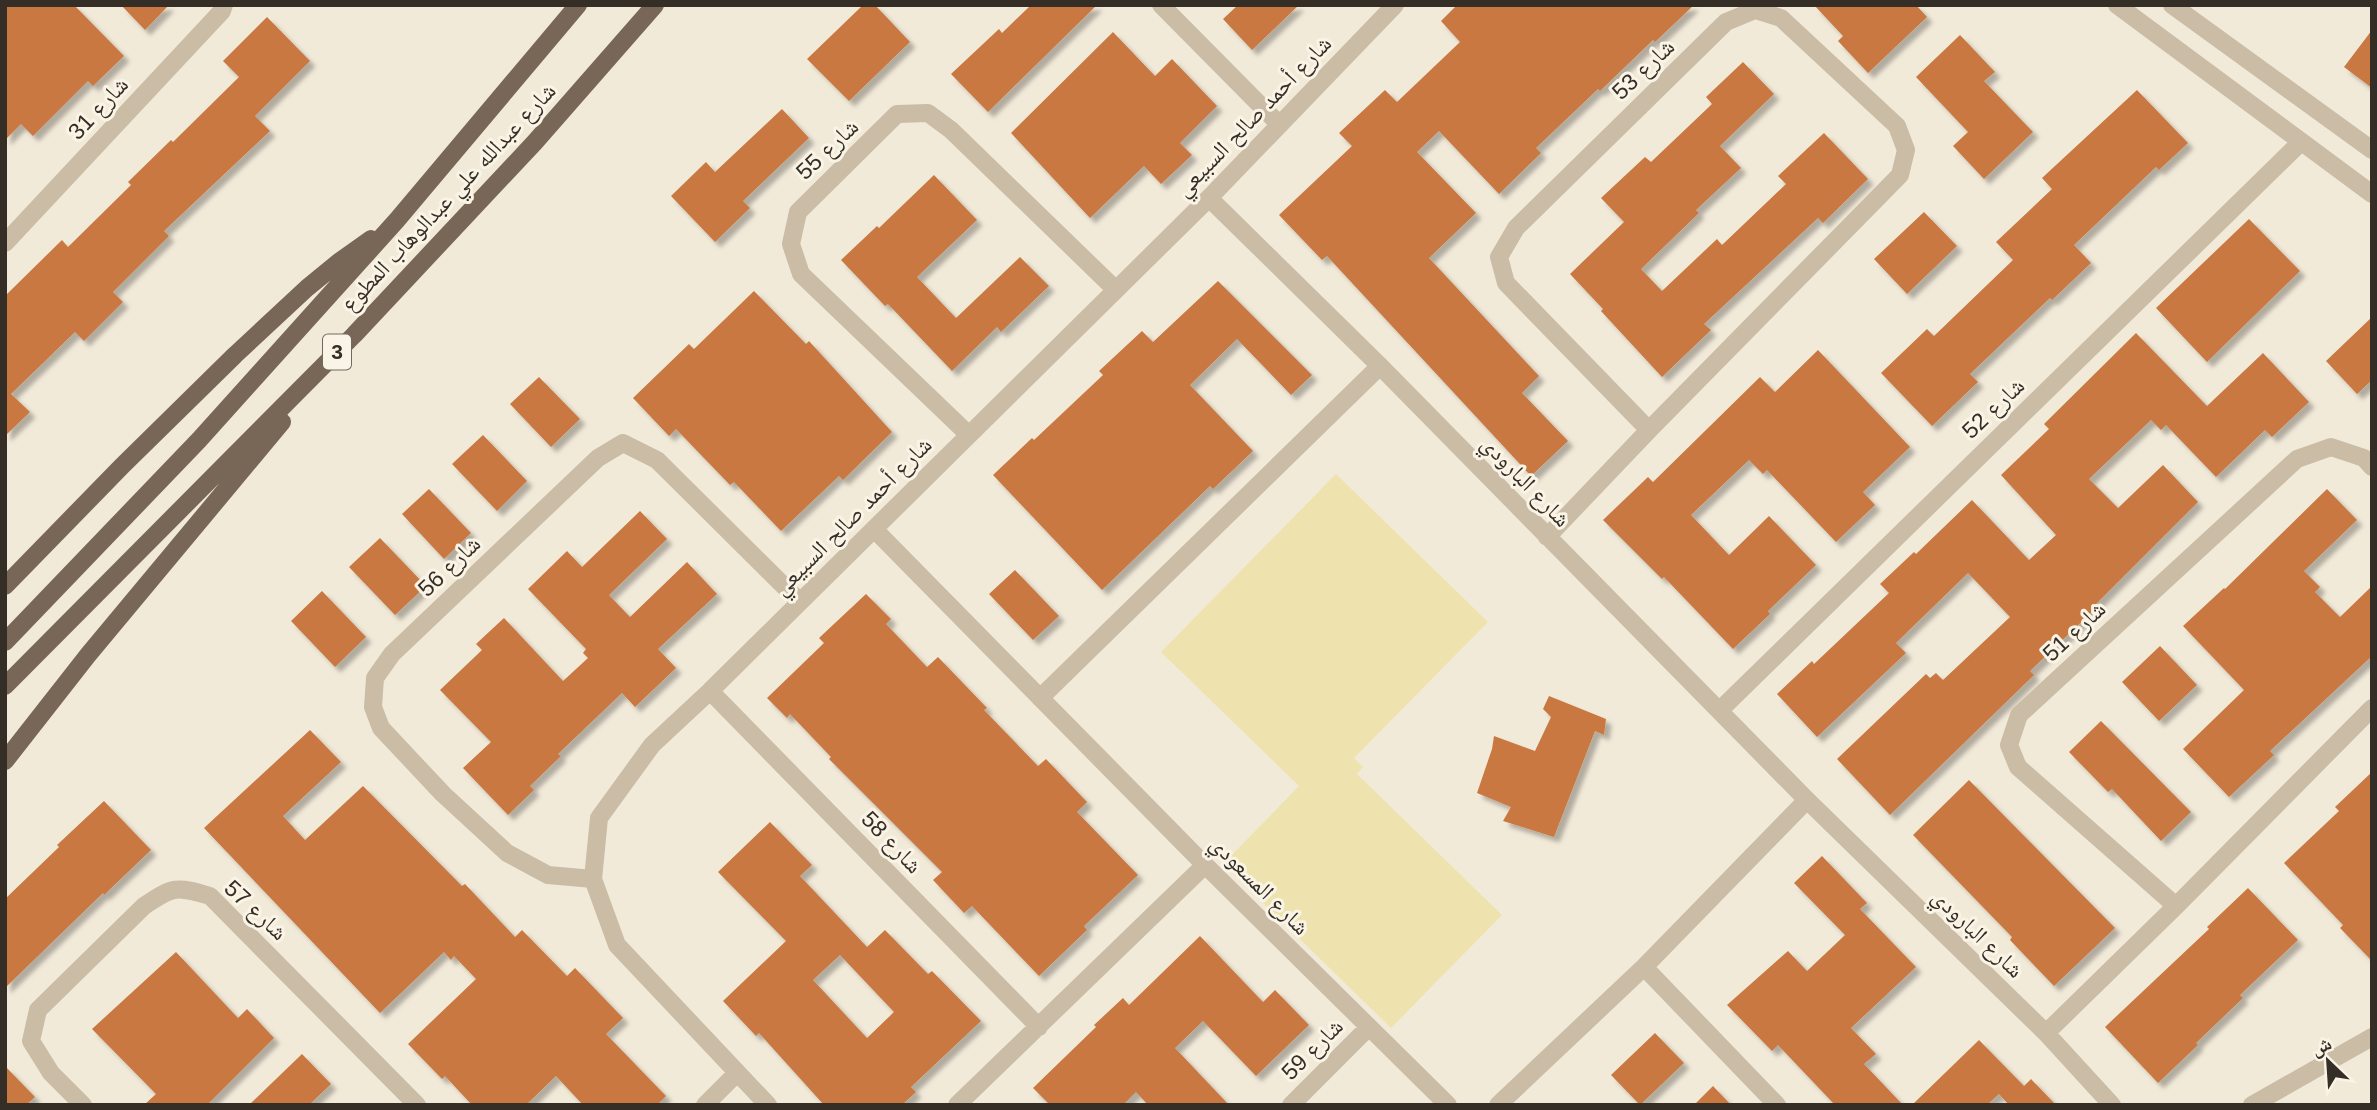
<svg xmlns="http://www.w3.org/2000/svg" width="2377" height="1110" font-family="Arial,'Noto Naskh Arabic',sans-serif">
<defs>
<filter id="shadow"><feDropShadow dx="5.5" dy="5.5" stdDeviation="2" flood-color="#0004"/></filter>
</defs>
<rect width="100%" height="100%" fill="#f2ead9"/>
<!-- sand -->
<path fill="#eee3ae" d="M1336,474L1488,622L1354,758L1363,767L1357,774L1502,915L1391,1028L1223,864L1299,786L1161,652Z"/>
<!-- building -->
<path fill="#c87840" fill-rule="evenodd" filter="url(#shadow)" d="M5,5H74L124,56L93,86L88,81L33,136L21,124L5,140Z
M121,5H169L145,30Z
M863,5H875L910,42L849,101L807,59Z
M1031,5H1097L988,112L951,74L999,29L1002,33Z
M1238,5H1299L1252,50L1223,19Z
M1457,5H1694L1655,42L1653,40L1600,91L1598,89L1536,148L1541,153L1499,194L1439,131L1417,152L1476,213L1429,258L1539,376L1522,393L1568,441L1531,476L1327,256L1322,260L1279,215L1352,146L1339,133L1385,90L1397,102L1460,42L1441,21Z
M1814,5H1916L1927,17L1868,73L1838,41L1843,36Z
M267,17L310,61L255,116L270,131L164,231L169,236L113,292L123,302L84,341L75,332L11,394L30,412L5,436V296L62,240L68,247L131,185L128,182L171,140L173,142L239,77L223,61Z
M2372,30V88L2344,67Z
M1113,32L1155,76L1172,59L1217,106L1180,143L1192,155L1161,184L1144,166L1090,218L1011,133Z
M1960,35L1995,72L1984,81L2033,132L1984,179L1953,146L1968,132L1916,77Z
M1743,62L1774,94L1720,146L1741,168L1696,210L1699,213L1641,269L1662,291L1717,239L1722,245L1786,184L1778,176L1824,133L1868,179L1823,223L1818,218L1704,324L1711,330L1662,377L1601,311L1603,309L1570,274L1624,222L1601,198L1645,157L1651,162L1712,104L1706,97Z
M2137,90L2188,143L2159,170L2156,167L2074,245L2091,263L2052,300L2050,298L1970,374L1978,382L1932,426L1881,373L1927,329L1934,336L2013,260L1996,242L2052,189L2042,178Z
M782,109L809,138L743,201L750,208L715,242L671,196L706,162L715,172Z
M934,175L977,220L917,277L956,318L1020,257L1049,286L1001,332L997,327L952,371L888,304L885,306L841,260L877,226L879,228Z
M1924,212L1957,246L1907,294L1874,259Z
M2249,219L2300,271L2207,362L2156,308Z
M1218,281L1312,375L1291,395L1237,339L1190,385L1253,451L1213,489L1210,486L1102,590L993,475L1032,438L1034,440L1103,375L1099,371L1142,331L1153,342Z
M754,291L806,344L809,341L892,432L843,480L839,476L781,531L734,482L730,485L676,429L669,436L633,398L689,344L694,349Z
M2372,317V380L2357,394L2326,361Z
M2136,333L2207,406L2263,353L2309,402L2272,437L2265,430L2216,477L2166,425L2161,430L2151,420L2089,479L2118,508L2163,465L2198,502L2094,606L2096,608L2030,671L2034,675L1890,815L1837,759L1926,674L1930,678L1936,673L1943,680L2010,617L1991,597L1968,573L1896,643L1906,653L1817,737L1777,694L1812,661L1814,664L1889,593L1880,584L1914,552L1916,554L1972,500L2029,560L2056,535L2001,475L2049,429L2044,424Z
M1818,350L1910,447L1863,492L1875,505L1836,542L1767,470L1763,474L1749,460L1691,515L1729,555L1769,516L1816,565L1768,611L1770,614L1733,649L1664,577L1662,579L1603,520L1648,477L1653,482L1760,377L1775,392Z
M539,377L580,419L551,447L510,404Z
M483,435L527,481L497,511L452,464Z
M429,489L471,533L444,559L402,514Z
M2327,489L2357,520L2304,571L2320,587L2315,592L2340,617L2372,586V656L2270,751L2274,755L2229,797L2183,749L2244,690L2183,626L2224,588L2225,589Z
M640,511L667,539L609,595L630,617L687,562L717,594L658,649L676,668L635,707L622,693L558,754L561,756L530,786L534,790L508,815L463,768L491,742L440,690L482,650L476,644L504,618L563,681L588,658L583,653L586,649L528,589L567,551L582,567Z
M380,538L426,586L395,615L349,567Z
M1015,570L1059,616L1033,640L989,594Z
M322,591L366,637L335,667L291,621Z
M866,594L891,619L886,624L927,667L938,657L987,708L984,710L1038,766L1046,759L1087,802L1077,812L1138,875L1084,926L1087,930L1039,976L972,906L964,913L933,880L942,872L829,759L831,757L790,714L787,718L767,698L824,643L819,638Z
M2160,646L2197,685L2159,721L2122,682Z
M1549,696L1606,719L1604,735L1595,731L1554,837L1503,821L1511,807L1477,793L1492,749L1494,736L1535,751L1551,717L1543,709Z
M2101,721L2191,812L2161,841L2112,789L2108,792L2069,752Z
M310,730L341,762L283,816L305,840L363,786L462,886L465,884L515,937L522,930L567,976L575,968L623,1018L606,1034L666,1096L657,1105H583L556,1076L526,1105H472L445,1076L442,1079L408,1044L476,979L454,956L451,960L444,952L380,1013L204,828Z
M2372,772V961L2340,928L2343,925L2284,863L2339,811L2335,807Z
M1969,780L2115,928L2054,986L2010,940L2012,937L1913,835Z
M104,801L151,850L104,895L103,893L5,988V899L59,847L57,845Z
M770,822L812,865L800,876L867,947L885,930L928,974L932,971L981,1021L911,1087L916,1092L902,1105H824L759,1033L756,1036L723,1001L786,941L718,872ZM840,955L894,1012L867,1038L813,980Z
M1822,856L1867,903L1860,909L1916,967L1851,1028L1876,1054L1864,1064L1903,1105H1835L1778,1045L1772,1051L1727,1005L1788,951L1807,971L1845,935L1794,883Z
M2248,888L2298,940L2240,995L2243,998L2196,1043L2198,1045L2158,1083L2105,1027L2209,929L2207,927Z
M1200,936L1263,1002L1275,990L1309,1025L1256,1076L1203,1021L1175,1048L1229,1105H1148L1136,1092L1123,1105H1050L1033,1088L1096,1027L1094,1025L1123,998L1129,1005Z
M176,952L238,1018L247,1009L274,1038L207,1105H144L156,1094L92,1029Z
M1655,1033L1684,1063L1640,1105L1611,1075Z
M1979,1040L2024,1086L2031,1079L2056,1105H2009L1999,1094L1987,1105H1912Z
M302,1054L331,1084L309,1105H249Z
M5,1066L35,1097L26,1105H5Z
M1713,1086L1731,1105H1694Z"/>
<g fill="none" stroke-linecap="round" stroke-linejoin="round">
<!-- minor -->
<path stroke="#cabca5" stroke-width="18" d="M1161,5L1279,124
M1209,198L1380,366L1807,800L2046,1033L2112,1105
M5,243L222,11L224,5
M969,435L801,274L791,244L798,212L897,114L928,113L951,130L1115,289
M874,529L1195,855L1448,1105
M1547,537L1649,430L1900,175L1906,150L1897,126L1781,18L1755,10L1726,22L1516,228L1499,257L1506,283L1649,430
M710,691L1039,1027
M1040,698L1380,366
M1720,710L2301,142
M593,879L548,875L507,853L443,794L381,728L373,707L375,678L392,654L598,458L623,443L657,460L800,602
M2176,906L2018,767L2009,745L2019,715L2297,459L2331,447L2364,458L2372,467
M1644,967L1777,1105
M2046,1033L2176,906L2372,708
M83,1105L51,1073L31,1041L38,1010L144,906C173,886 177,886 210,896L417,1105
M705,1105L736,1074
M768,1105L617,945L593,879L599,818L652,745L710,691L1209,198L1395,5
M957,1105L1205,865
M1291,1105L1368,1028
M1498,1105L1644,967L1807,800
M2252,1105L2372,1037"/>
<!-- tertiary -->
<path stroke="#cabca5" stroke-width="18" d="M2117,5L2372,194
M2172,5L2372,150"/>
<!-- primary -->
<path stroke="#786757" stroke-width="18" d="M5,586L122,466L235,355L307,288L340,261L371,239
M5,642L199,440L397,220L578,5
M5,686L354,335L535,142L655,5
M5,761L88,655L282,422"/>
</g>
<g text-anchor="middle" stroke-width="6" stroke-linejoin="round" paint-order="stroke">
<!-- shield labels -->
<rect fill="#f9f4e5" stroke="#70695f" stroke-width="2" x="323" y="334.5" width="28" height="35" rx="5"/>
<g font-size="21" font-weight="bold" fill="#352e26">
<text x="337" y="359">3</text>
</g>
<!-- street labels -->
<g font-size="23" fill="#352e26" stroke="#f9f4e5">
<text transform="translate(1643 69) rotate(-44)" y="8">شارع 53</text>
<text transform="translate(98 108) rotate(-47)" y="8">شارع 31</text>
<text transform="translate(1253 116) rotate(-46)" y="8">شارع أحمد صالح السبيعي</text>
<text transform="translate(827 149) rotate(-44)" y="8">شارع 55</text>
<text transform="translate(448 197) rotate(-47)" y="8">شارع عبدالله علي عبدالوهاب المطوع</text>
<text transform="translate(1993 408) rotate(-44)" y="8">شارع 52</text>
<text transform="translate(1526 481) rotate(46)" y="8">شارع البارودي</text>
<text transform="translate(852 516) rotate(-45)" y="8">شارع أحمد صالح السبيعي</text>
<text transform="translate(449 566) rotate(-44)" y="8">شارع 56</text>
<text transform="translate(2074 631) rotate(-43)" y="8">شارع 51</text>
<text transform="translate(892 842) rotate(46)" y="8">شارع 58</text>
<text transform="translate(1260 885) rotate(45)" y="8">شارع المسعودي</text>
<text transform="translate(256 910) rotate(43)" y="8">شارع 57</text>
<text transform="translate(1978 933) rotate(44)" y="8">شارع البارودي</text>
<text transform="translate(1312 1049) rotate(-45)" y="8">شارع 59</text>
</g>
</g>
<!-- border -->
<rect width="2377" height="1110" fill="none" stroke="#352e26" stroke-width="14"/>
<!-- north arrow -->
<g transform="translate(2328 1061) rotate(335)" stroke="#f9f4e5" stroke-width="5" paint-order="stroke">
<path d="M0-5L12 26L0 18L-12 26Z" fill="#352e26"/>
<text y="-10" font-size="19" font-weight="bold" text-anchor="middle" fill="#352e26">ش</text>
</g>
</svg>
